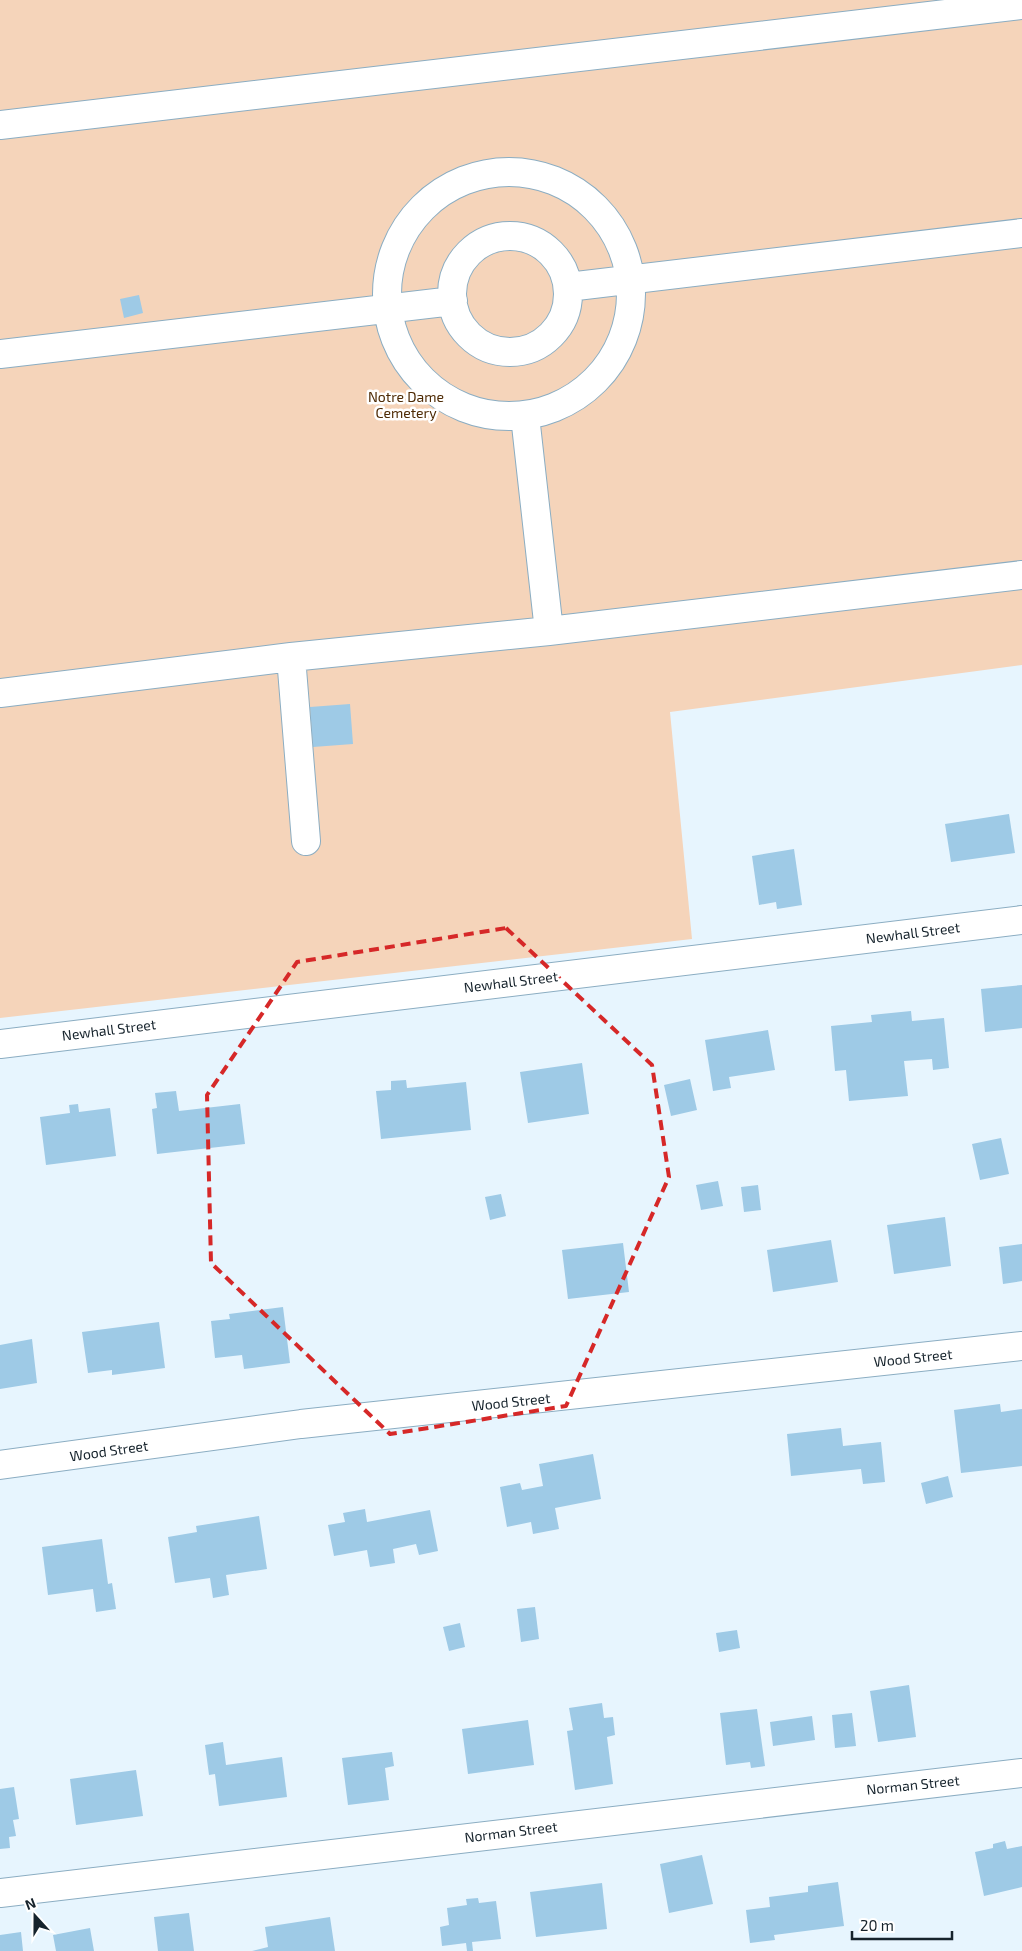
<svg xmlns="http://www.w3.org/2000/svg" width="1022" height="1951" font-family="'Exo 2',sans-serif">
<rect width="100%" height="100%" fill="#e7f5fe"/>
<!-- green -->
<path fill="#f5d4ba" d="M0,0H1022V665L670,712L692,939L0,1018Z"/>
<!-- building -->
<path fill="#9ecae6" d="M139,295L143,313L124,318L120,299Z
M350,704L353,744L313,747L310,707Z
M1009,814L1015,853L951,862L945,824Z
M794,849L802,905L777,909L776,902L759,905L752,856Z
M1022,985V1028L985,1032L981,989Z
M911,1011L912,1021L944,1018L949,1068L933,1070L932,1059L904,1061L908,1096L849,1101L846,1070L835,1071L831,1026L872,1022L871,1015Z
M768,1030L775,1070L729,1077L731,1088L713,1091L705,1040Z
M582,1063L589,1114L528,1123L520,1072Z
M690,1079L697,1110L671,1116L664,1085Z
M406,1080L407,1088L466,1082L471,1130L381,1139L376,1091L391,1090V1081Z
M176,1091L179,1111L240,1104L245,1144L157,1154L152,1109L157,1108L155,1093Z
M78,1104L79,1112L110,1108L116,1156L46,1165L40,1117L70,1113L69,1105Z
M1001,1138L1009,1174L980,1180L972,1144Z
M718,1181L723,1206L701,1210L696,1185Z
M758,1185L761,1210L744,1212L741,1187Z
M501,1194L506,1216L490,1220L485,1197Z
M945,1217L951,1266L894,1274L887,1225Z
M831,1240L838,1282L773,1292L767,1250Z
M623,1243L629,1292L568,1299L562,1250Z
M1022,1244V1281L1003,1284L999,1247Z
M283,1307L290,1363L244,1369L242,1355L215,1358L211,1321L230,1319L229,1314Z
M159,1322L165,1368L112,1375V1370L88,1373L82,1332Z
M32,1339L37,1383L0,1389V1345Z
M1000,1404L1001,1412L1022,1409V1466L961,1473L954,1410Z
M841,1428L843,1446L881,1442L885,1482L863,1484L861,1469L791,1476L787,1434Z
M593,1454L601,1499L555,1508L559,1529L533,1534L531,1522L507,1527L500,1487L520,1483L522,1490L543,1486L539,1464Z
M948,1476L953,1497L926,1504L921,1483Z
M365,1509L367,1522L430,1510L438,1551L419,1555L416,1544L393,1549L395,1563L370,1567L367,1550L334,1556L328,1525L345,1522L343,1513Z
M259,1516L267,1569L226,1575L229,1595L213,1598L210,1578L175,1583L168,1537L197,1532L196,1526Z
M102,1539L108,1584L112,1583L116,1609L96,1612L93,1589L48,1595L42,1547Z
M535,1607L539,1639L521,1642L517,1609Z
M460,1623L465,1647L449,1651L443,1627Z
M737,1630L740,1648L719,1652L716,1633Z
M909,1685L916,1737L878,1742L870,1691Z
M602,1703L604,1718L613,1717L615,1735L607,1737L613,1784L575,1790L567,1731L573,1730L569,1708Z
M757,1709L765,1766L751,1768L750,1762L726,1765L720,1713Z
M852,1713L856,1746L835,1748L832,1715Z
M812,1716L815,1740L773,1746L770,1722Z
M528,1720L534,1765L468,1774L462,1729Z
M223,1742L226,1765L282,1757L287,1797L219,1806L215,1774L209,1775L205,1745Z
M392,1752L394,1766L385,1768L389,1800L348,1805L342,1758Z
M136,1770L143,1816L76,1825L70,1779Z
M14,1787L19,1819L13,1820L16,1836L9,1837L10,1848L0,1849V1789Z
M1005,1841L1007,1849L1022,1846V1887L984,1896L975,1852L993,1848V1844Z
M702,1855L713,1904L669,1913L660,1864Z
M838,1882L844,1926L774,1935L775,1940L750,1943L746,1910L770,1907L769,1897L808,1892V1886Z
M602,1883L607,1929L536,1937L530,1892Z
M478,1898L479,1903L496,1901L501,1939L472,1942L473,1951H467L466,1943L442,1946L440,1927L449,1925L447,1908L467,1905L466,1899Z
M189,1913L194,1951H158L154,1917Z
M330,1917L335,1951H252L268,1947L265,1927Z
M90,1928L94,1951H56L53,1935Z
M21,1932L23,1951H0V1935Z"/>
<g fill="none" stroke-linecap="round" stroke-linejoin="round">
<defs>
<path id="minor" d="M0,125L1022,5
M387 294a122 122 0 1 1 244 0a122 122 0 1 1-244 0Z
M452 294a58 58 0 1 1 116 0a58 58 0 1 1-116 0Z
M568,287L1022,233
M0,354L453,301
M525,416L549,631
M291,657L306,841
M0,693L291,657L549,631L1022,575
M0,1044L1022,920
M0,1465L301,1424L1022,1346
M0,1893L1022,1773"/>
</defs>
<!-- minor casing -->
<use href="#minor" stroke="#8badc2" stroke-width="30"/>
<!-- minor -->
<use href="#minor" stroke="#fff" stroke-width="28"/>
</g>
<!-- marked area -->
<path fill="none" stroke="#d62828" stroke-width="4" stroke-dasharray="10 6" stroke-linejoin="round" d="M506,928L652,1065L669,1177L566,1406L390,1434L211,1263L207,1095L297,962Z"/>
<g text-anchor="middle" stroke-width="5" stroke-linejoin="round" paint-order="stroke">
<!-- park labels -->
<g font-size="14" fill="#4e2a04" stroke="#fff">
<text x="406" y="402">Notre Dame<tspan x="406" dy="16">Cemetery</tspan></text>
</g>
<!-- street labels -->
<g font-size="14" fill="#16232c" stroke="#fff">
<text transform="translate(913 933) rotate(-7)" y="5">Newhall Street</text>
<text transform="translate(511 982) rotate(-7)" y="5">Newhall Street</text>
<text transform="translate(109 1030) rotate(-7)" y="5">Newhall Street</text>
<text transform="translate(913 1358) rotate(-6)" y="5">Wood Street</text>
<text transform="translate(511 1402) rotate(-6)" y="5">Wood Street</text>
<text transform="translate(109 1451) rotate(-8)" y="5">Wood Street</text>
<text transform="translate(913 1785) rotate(-6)" y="5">Norman Street</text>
<text transform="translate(511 1832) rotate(-7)" y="5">Norman Street</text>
</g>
</g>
<!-- north arrow -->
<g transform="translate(35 1916) rotate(339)" stroke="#ffffff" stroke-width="4" paint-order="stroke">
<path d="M0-4L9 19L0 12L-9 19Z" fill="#16232c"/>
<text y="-8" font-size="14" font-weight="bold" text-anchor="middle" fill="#16232c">N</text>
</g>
<!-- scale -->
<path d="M852 1931v8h100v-8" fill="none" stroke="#16232c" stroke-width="2.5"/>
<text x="860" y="1931" font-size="15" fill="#16232c" stroke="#ffffff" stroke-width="4" paint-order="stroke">20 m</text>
</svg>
